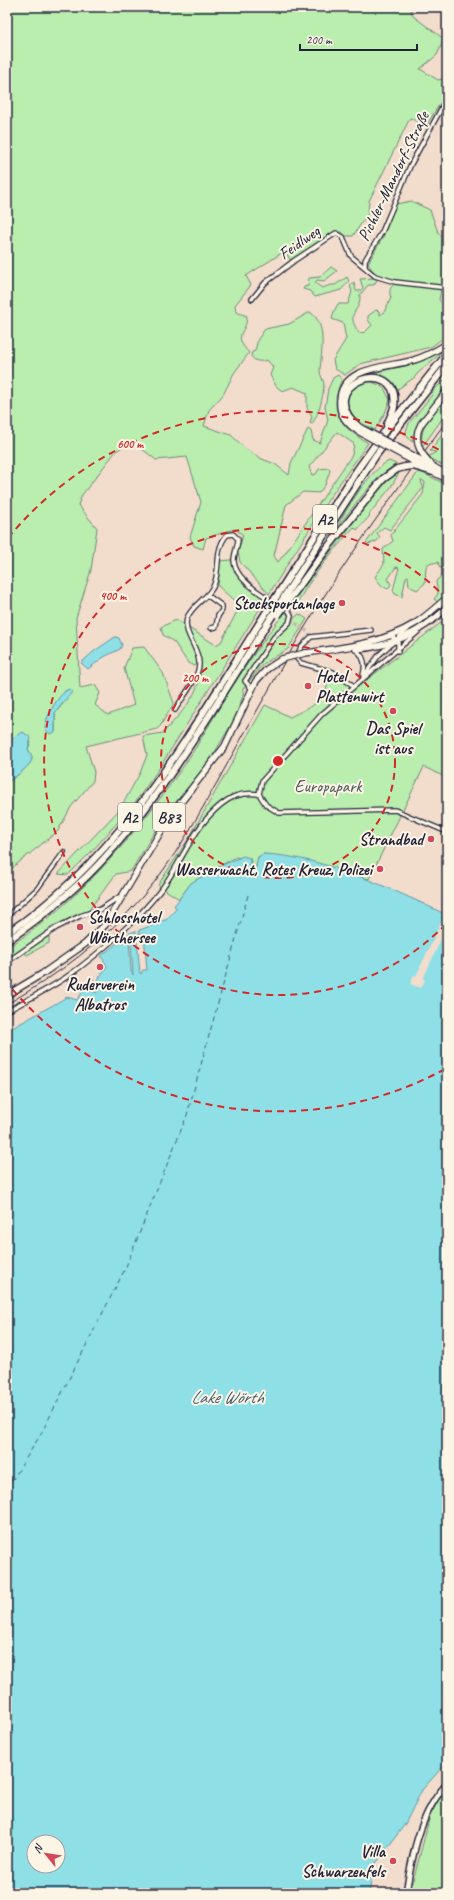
<svg xmlns="http://www.w3.org/2000/svg" width="454" height="1900" font-family="Caveat,sans-serif">
<rect width="100%" height="100%" fill="#f2ddcd"/>
<filter id="ink" filterUnits="userSpaceOnUse"><feTurbulence type="fractalNoise" baseFrequency=".025" numOctaves="2"/><feDisplacementMap in="SourceGraphic" scale="8" xChannelSelector="R" yChannelSelector="G"/><feConvolveMatrix kernelMatrix="1 2 1 2 8 2 1 2 1" color-interpolation-filters="sRGB"/></filter>
<g filter="url(#ink)">
<!-- green -->
<path fill="#b9eeaf" stroke="#6e8875" fill-rule="evenodd" d="M7,7H410L413,16L444,39L437,55L420,69L438,80L446,78L447,92L426,126L410,118L369,201L368,213L353,236H345L342,232H334L291,261L285,251L246,276L251,285L235,305L236,312L247,316C247,334 231,333 249,353L234,373L223,395L209,410L204,426L231,435L246,449L262,459L275,464L289,475L291,463L308,429L311,431L313,440L320,443L328,420L325,407L328,389L333,378L338,375L342,379C328,411 339,426 368,443L328,500L269,594L240,562L238,552L243,535L235,529L206,538L203,549L194,546L190,537L201,502L187,457L156,460L132,441L116,451L82,495L78,505L97,528L91,570L76,618L80,688L95,685L100,693L95,705L108,715L134,705L124,668L132,648L144,647L163,673L174,703L161,725L157,729L86,746L94,772L93,781L71,807L58,831L7,872V783C13,778 32,766 32,758C32,755 29,752 28,749L31,742L10,739L7,746ZM337,432L354,444L352,455L286,552L278,562L274,556L286,505L303,492L319,493L325,485L330,471L329,468L319,469L316,474L312,475L309,467ZM66,690L67,699L55,713V732L51,710Z
M411,201L430,210L438,232L447,243V285H442L439,300L447,308V335L431,347L360,364L345,375L335,369L333,360L346,339L343,323L332,319L334,311L338,304H348L352,292L350,285L354,282L356,291H360L363,288L360,279L374,278L377,280L374,285H368L360,295C361,314 344,310 359,333L365,332L372,325L368,320V316L376,310L379,311L380,315L384,312L391,298C388,289 391,287 397,281C382,278 375,277 368,263L383,237L396,204Z
M331,267L337,271L324,281L317,280L315,283L322,288L331,285H335L347,277L349,281L341,290L315,297L310,291L303,289L304,287L308,286L309,278L320,277Z
M310,312C328,324 321,352 320,371C320,376 324,380 324,385C323,399 319,413 312,424L310,423L312,416L307,408V393L293,387L282,391L276,386L270,375L273,367L267,360C260,362 255,362 251,356L252,352L255,351L258,339L265,329L289,324Z
M443,351L418,373L415,377L395,391C388,381 383,376 372,373L414,364Z
M447,377C447,401 416,415 412,442L405,434L409,423L432,395L433,391Z
M369,380L384,388L390,400L385,413L375,430C351,419 338,410 355,384Z
M447,398V412L422,447C419,423 433,414 447,398Z
M447,428V468L428,457L436,452L430,451Z
M389,461L396,464C369,482 349,513 329,538C343,517 367,471 389,461Z
M419,471L447,485V568H440L438,562L428,564L426,567L425,583L417,590L409,586L408,576L406,577L402,597L395,594L393,590L399,568L396,567L388,579L391,584L388,589L382,586L375,577L384,564L383,549L393,541L391,535L423,494L425,482L421,480L423,488L390,530L384,527L377,533L380,537L377,541L369,544L366,543Z
M399,473L391,487L370,513L369,517L357,530L354,527C332,552 309,579 295,608L289,606L369,502L393,475Z
M231,560L242,581L266,599L158,770L134,804L93,850L68,875L58,874L120,809L140,773L147,755L143,736L163,733C180,714 199,696 201,669L196,664L194,666L188,663L174,642L163,635L161,627L176,620L216,645L221,642L240,606L218,586L220,561Z
M447,571V594L438,602L434,599L438,594L436,581Z
M285,612L293,619L299,614L307,619L288,649L263,664L249,681L243,689V696L234,720L212,757L161,821L131,871L116,874L89,910L49,928V943L27,955L21,950L7,958V948C79,902 136,834 185,764C202,739 216,712 232,687C249,661 266,636 285,612Z
M447,618V778L424,767L369,879L305,861L263,854L258,857L255,871L250,870L251,860L236,857L218,867L191,883L179,899L158,885L189,838L265,705L290,717C301,711 315,706 323,697C330,689 322,685 336,676L355,689Z
M447,1790V1893H410L430,1816L438,1801Z"/>
<!-- water -->
<path fill="#8ee0e6" stroke="#6394a2" fill-rule="evenodd" d="M115,637L119,638L122,645L120,649L104,657L88,669L81,663L93,652Z
M69,689L72,692L55,713V732L50,734L45,729C44,719 59,693 69,689Z
M23,732L31,738L28,749C29,752 32,755 32,758C32,766 13,778 7,783C7,761 0,742 23,732Z
M264,854C326,857 392,889 447,915V1762L422,1790L405,1824L374,1866L369,1893H7V1031L67,997L77,1000L87,985L96,993L98,990L90,980L92,978L99,985L100,984L97,981L107,966L101,956L117,943L124,942L129,933L136,931V934L129,939L131,971L133,975L131,942L137,941L140,973L141,974L143,970H147L144,934H139V930C148,928 158,920 166,920L177,908L174,906L191,883L218,867L243,856L250,858V870L255,871L258,857ZM34,1842H58V1866H34Z"/>
<!-- pier -->
<path fill="#f2ddcd" d="M445,914L447,915V926L423,979L425,980L421,988L410,984L414,975L416,976Z"/>
<g fill="none" stroke-linecap="round" stroke-linejoin="round">
<!-- ferry -->
<path stroke="#425b6e" stroke-width="1" stroke-dasharray="5 4" stroke-linecap="butt" d="M7,1489L41,1434L125,1269L187,1115L248,895"/>
<!-- minor-tunnel -->
<path stroke="#c8b8b0" stroke-width="3.5" stroke-dasharray="3.5 2" stroke-linecap="butt" d="M291,620L308,632L311,637"/>
<defs>
<path id="minor" d="M365,267V260L382,232L411,164L447,98
M252,299L265,283L295,260L336,233L343,237L351,256L375,276L395,282L447,288
M207,595L222,606V610L218,616L216,627L211,628
M419,631L322,714L262,781L259,794L266,805L279,813L395,810L447,832
M390,636L398,640V651
M398,638L408,629
M355,649C365,656 366,665 363,675
M363,677L379,655L393,642
M354,686L333,672L301,663L296,658L301,647L311,637L371,630
M175,710C182,698 199,678 199,664C200,649 182,633 187,618C193,603 211,597 215,582C220,566 215,548 227,535L233,534L238,539C238,546 234,553 234,560C234,582 273,601 289,611L291,615L289,623L274,637L245,681L252,689
M7,916L37,889L64,852
M7,962L56,928L80,916L101,909L122,895
M7,1011C27,1000 49,989 68,976C99,954 140,918 163,887C182,861 192,831 216,809C230,796 241,792 259,794"/>
<path id="secondary" d="M406,1893C412,1856 420,1812 447,1784"/>
<path id="primary" d="M358,431C347,424 339,415 340,401C341,365 389,368 414,360C426,357 437,350 447,344
M418,431L421,424L447,391
M435,468L447,474
M433,472L447,479
M356,649C391,647 421,632 447,608
M305,653C343,648 382,644 416,623C427,616 437,606 447,598
M7,995L42,974L85,944L105,925L170,816L225,746L256,681L267,669L282,659"/>
<path id="motorway" d="M360,428C307,384 402,352 394,407C393,413 389,419 387,425
M278,594L357,470L385,431L447,354
M284,597L376,455L447,365
M289,600L328,547L383,479L397,469L405,467
M7,933C126,855 194,725 269,608
M7,941C43,916 79,887 108,854C173,781 221,695 274,613"/>
</defs>
<!-- minor casing -->
<use href="#minor" stroke="#22223b" stroke-width="6"/>
<!-- secondary casing -->
<use href="#secondary" stroke="#22223b" stroke-width="8"/>
<!-- primary casing -->
<use href="#primary" stroke="#22223b" stroke-width="8"/>
<!-- motorway casing -->
<use href="#motorway" stroke="#22223b" stroke-width="9"/>
<!-- minor -->
<use href="#minor" stroke="#fcf5e5" stroke-width="3.5"/>
<!-- secondary -->
<use href="#secondary" stroke="#fcf5e5" stroke-width="5"/>
<!-- primary -->
<use href="#primary" stroke="#fcf5e5" stroke-width="5.5"/>
<!-- motorway -->
<use href="#motorway" stroke="#fcf5e5" stroke-width="6"/>
<!-- rail -->
<path stroke="#22223b" stroke-width="1" d="M7,1004C58,975 105,940 143,896C174,860 197,818 220,777C246,730 273,682 300,635C345,560 396,491 447,420"/>
<defs>
<path id="primary-bridge" d="M358,431L426,468
M418,431C415,446 422,455 432,465
M282,659L305,653"/>
<path id="motorway-bridge" d="M360,428L435,468
M405,467L413,466L433,472
M269,608L278,594
M274,613L284,597
M278,615L289,600"/>
</defs>
<!-- primary-bridge casing -->
<use href="#primary-bridge" stroke="#22223b" stroke-width="8" stroke-linecap="butt"/>
<!-- motorway-bridge casing -->
<use href="#motorway-bridge" stroke="#22223b" stroke-width="9" stroke-linecap="butt"/>
<!-- primary-bridge -->
<use href="#primary-bridge" stroke="#fcf5e5" stroke-width="5.5"/>
<!-- motorway-bridge -->
<use href="#motorway-bridge" stroke="#fcf5e5" stroke-width="6"/>
</g>
</g>
<!-- distance rings -->
<g fill="none" stroke="#d62828" stroke-width="2" stroke-dasharray="7 5">
<circle cx="278" cy="761" r="117"/>
<path d="M446 924A234 234 0 1 1 446 598"/>
<path d="M445 1069A350 350 0 0 1 8 984M8 538A350 350 0 0 1 445 453"/>
</g>
<!-- markers -->
<g fill="#d1495b" stroke="#fcf5e5" stroke-width="1.5">
<circle cx="342" cy="603" r="4"/>
<circle cx="308" cy="686" r="4"/>
<circle cx="393" cy="711" r="4"/>
<circle cx="431" cy="839" r="4"/>
<circle cx="380" cy="869" r="4"/>
<circle cx="80" cy="927" r="4"/>
<circle cx="100" cy="967" r="4"/>
<circle cx="393" cy="1861" r="4"/>
</g>
<g text-anchor="middle" stroke-width="4" stroke-linejoin="round" paint-order="stroke">
<!-- shield labels -->
<g fill="#fcf5e5" stroke="#63616e" stroke-width="1">
<rect x="313" y="505" width="24" height="28" rx="3"/>
<rect x="118" y="803" width="24" height="28" rx="3"/>
<rect x="153" y="803" width="32" height="28" rx="3"/>
</g>
<g font-size="16" font-weight="bold" fill="#22223b">
<text x="325" y="525">A2</text>
<text x="130" y="823">A2</text>
<text x="169" y="823">B83</text>
</g>
<!-- street labels -->
<g font-size="17" fill="#22223b" stroke="#fcf5e5">
<text transform="translate(393 176) rotate(-64)" y="6">Pichler-Mandorf-Straße</text>
<text transform="translate(299 242) rotate(-35)" y="6">Feidlweg</text>
</g>
<!-- poi labels -->
<g font-size="17" font-weight="bold" fill="#22223b" stroke="#fcf5e5" text-anchor="end">
<text x="334" y="609">Stocksportanlage</text>
<text x="316" y="682" text-anchor="start">Hotel<tspan x="316" dy="20">Plattenwirt</tspan></text>
<text x="393" y="734" text-anchor="middle">Das Spiel<tspan x="393" dy="20">ist aus</tspan></text>
<text x="423" y="845">Strandbad</text>
<text x="372" y="875">Wasserwacht, Rotes Kreuz, Polizei</text>
<text x="88" y="923" text-anchor="start">Schlosshotel<tspan x="88" dy="20">Wörthersee</tspan></text>
<text x="100" y="990" text-anchor="middle">Ruderverein<tspan x="100" dy="20">Albatros</tspan></text>
<text x="385" y="1857">Villa<tspan x="385" dy="20">Schwarzenfels</tspan></text>
</g>
<!-- park labels -->
<g font-size="17" fill="#485558" stroke="#fcf5e5">
<text x="328" y="792">Europapark</text>
</g>
<!-- water labels -->
<g font-size="18" font-style="italic" fill="#425b6e" stroke="#fcf5e5">
<text x="227" y="1403">Lake Wörth</text>
</g>
</g>
<circle cx="278" cy="761" r="6" fill="#d62828" stroke="#fcf5e5" stroke-width="2"/>
<g font-size="12" text-anchor="middle" font-weight="bold" fill="#d62828" stroke="#fcf5e5" stroke-width="4" stroke-linejoin="round" paint-order="stroke">
<text x="130" y="448">600 m</text>
<text x="113" y="600">400 m</text>
<text x="195" y="682">200 m</text>
</g>
<!-- margin -->
<rect width="454" height="1900" fill="none" stroke="#fcf5e5" stroke-width="24"/>
<rect x="12" y="12" width="430" height="1876" fill="none" stroke="#22223b" stroke-width="1.5" filter="url(#ink)"/>
<!-- north arrow -->
<g transform="translate(46 1854) rotate(300)"><circle r="19" fill="#fcf5e5" stroke="#a5a1a1"/>
<path d="M0-3L7 15L0 10L-7 15Z" fill="#d1495b"/>
<text y="-6" font-size="11" font-weight="bold" text-anchor="middle" fill="#22223b">N</text>
</g>
<!-- scale -->
<path d="M300 44v6h117v-6" fill="none" stroke="#22223b" stroke-width="2"/>
<text x="306" y="44" font-size="12" fill="#22223b" stroke="#fcf5e5" stroke-width="3" paint-order="stroke">200 m</text>
</svg>
